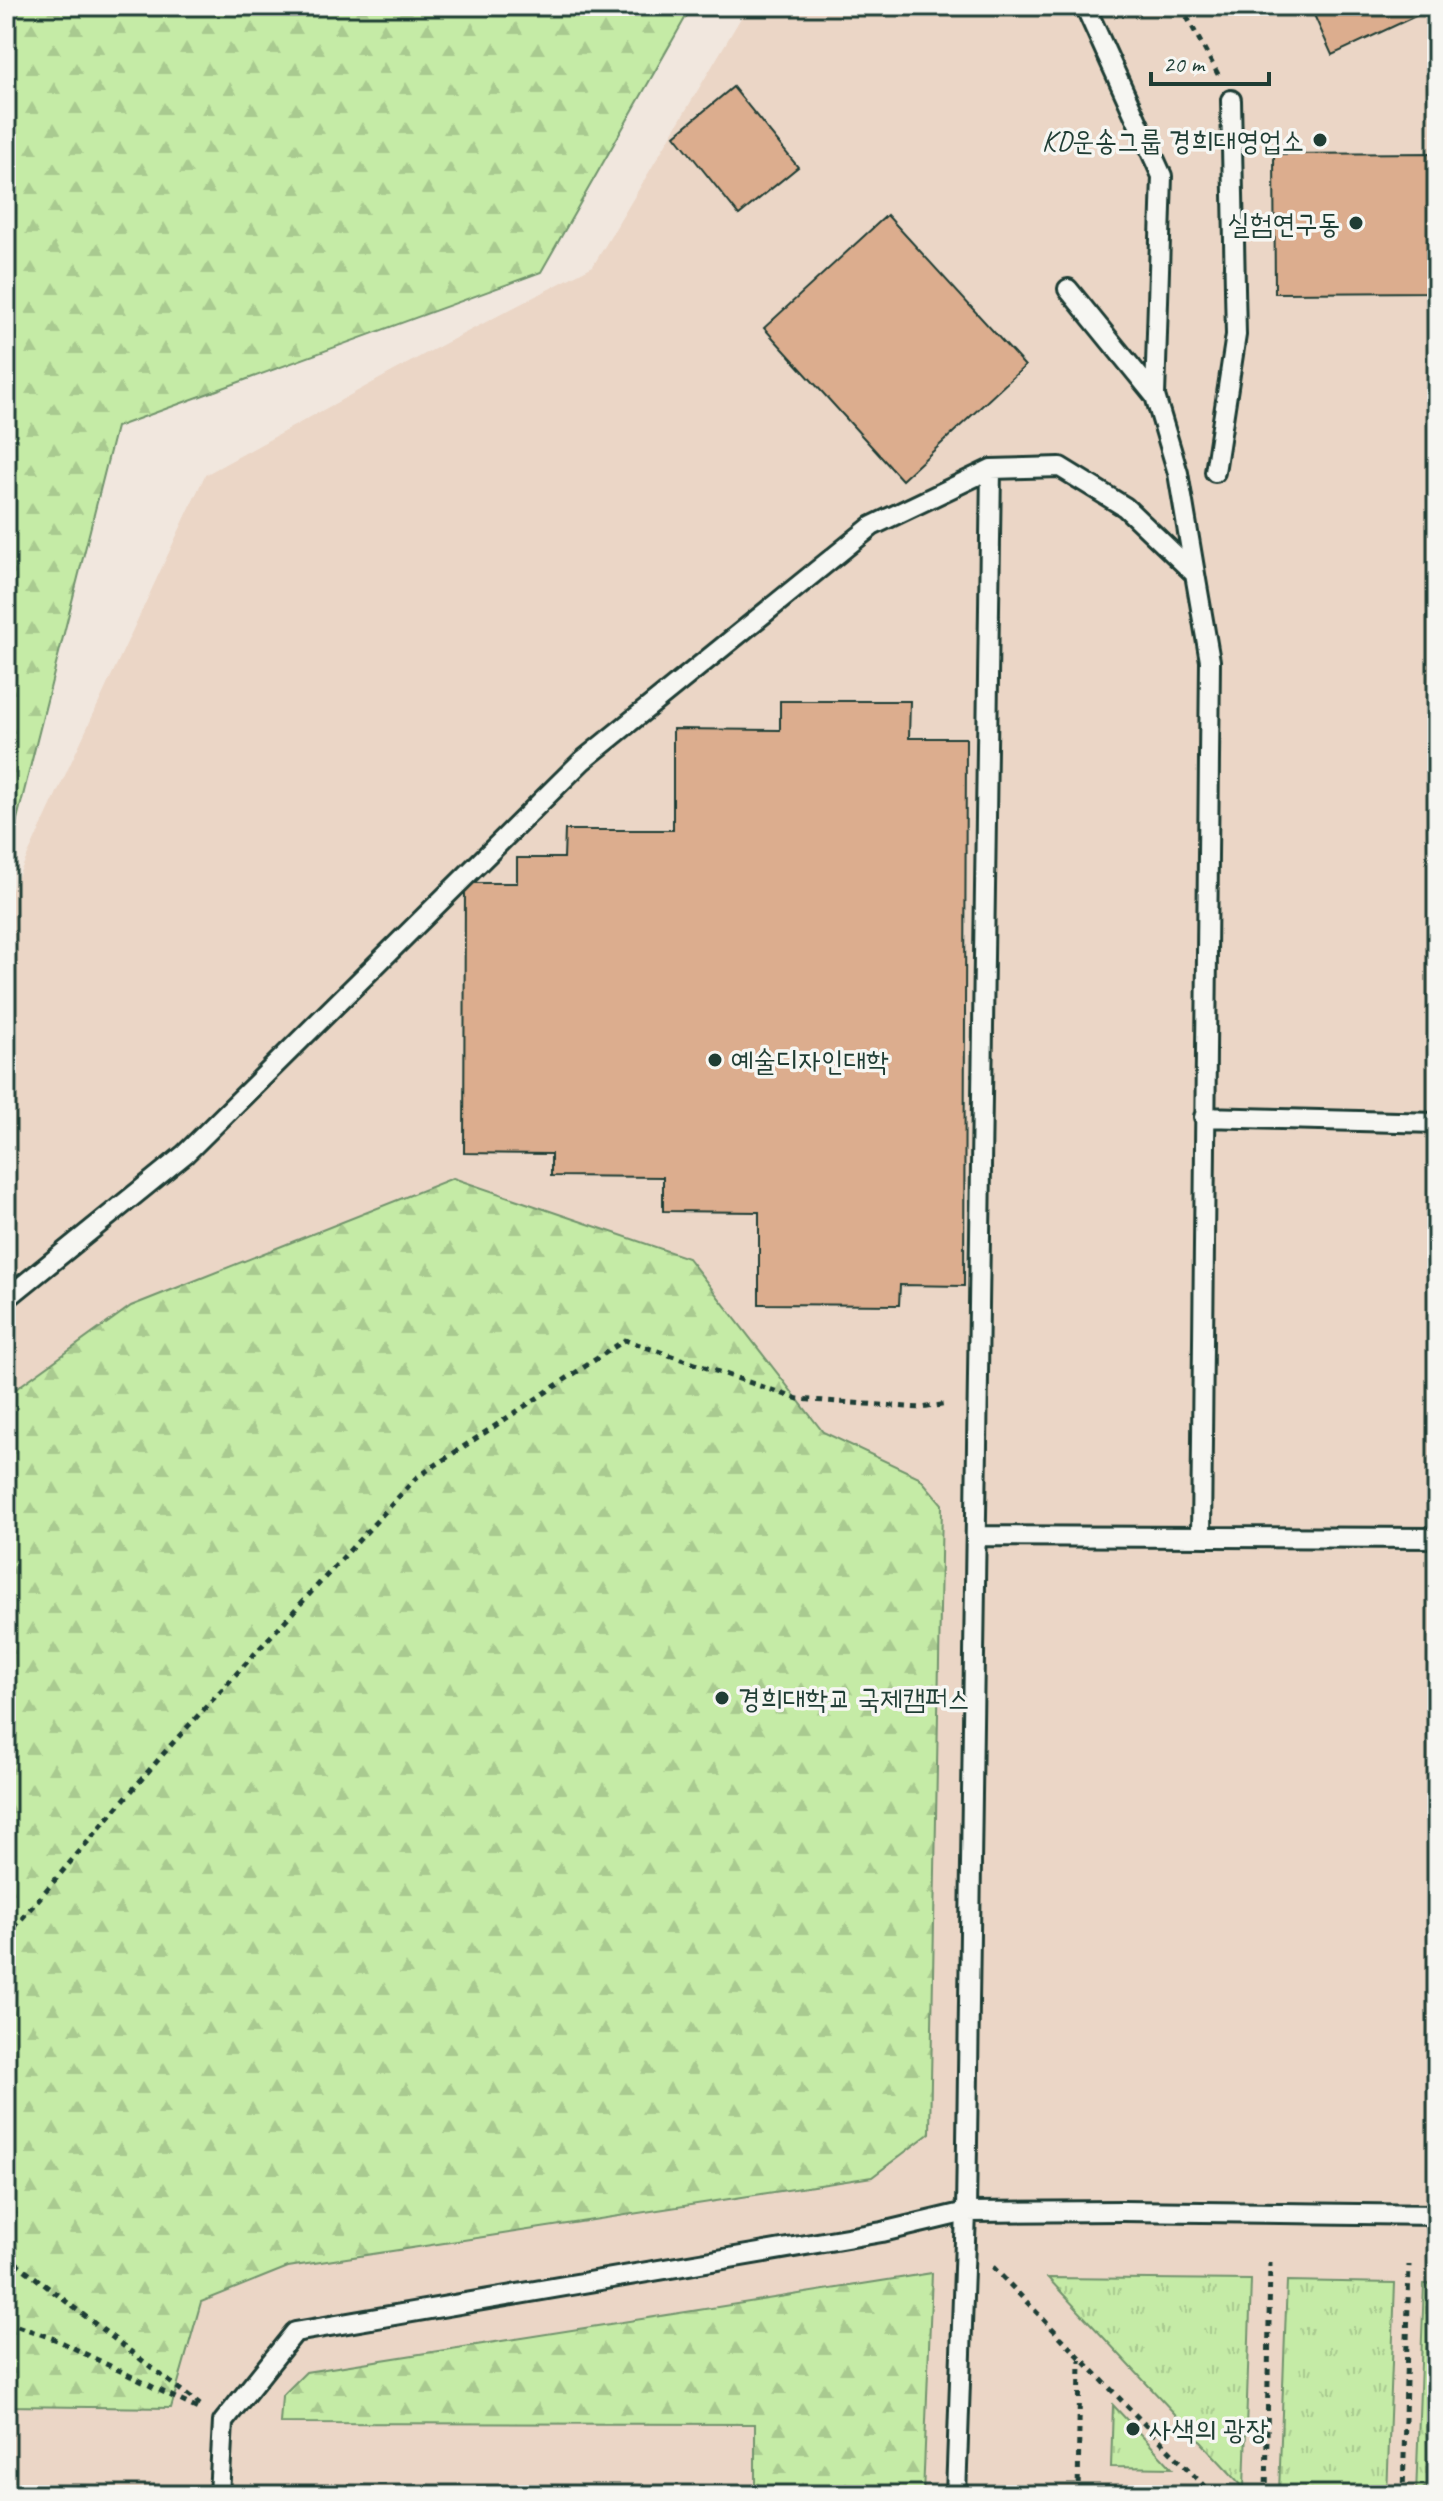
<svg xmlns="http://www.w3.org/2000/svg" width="1443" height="2501" font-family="Caveat,'Poor Story',sans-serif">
<defs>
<pattern id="grass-tufts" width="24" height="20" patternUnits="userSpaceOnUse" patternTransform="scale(2)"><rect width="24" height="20" fill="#c5eba6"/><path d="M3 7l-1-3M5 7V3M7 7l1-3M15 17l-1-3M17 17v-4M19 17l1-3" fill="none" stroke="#a9ca90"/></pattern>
<pattern id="forest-firs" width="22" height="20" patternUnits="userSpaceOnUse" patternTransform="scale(2)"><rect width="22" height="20" fill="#c5eba6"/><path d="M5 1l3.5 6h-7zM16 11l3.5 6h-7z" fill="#a9ca90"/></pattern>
</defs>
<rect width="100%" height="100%" fill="#f1e7de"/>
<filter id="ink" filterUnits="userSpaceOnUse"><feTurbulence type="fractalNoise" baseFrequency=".0125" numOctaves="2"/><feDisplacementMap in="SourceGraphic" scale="16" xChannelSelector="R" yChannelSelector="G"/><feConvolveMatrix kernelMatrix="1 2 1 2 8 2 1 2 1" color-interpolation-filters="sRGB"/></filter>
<g filter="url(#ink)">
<!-- built -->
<path fill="#ebd6c6" d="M748,6H1437V2495H6V902L205,475L423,355L593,266Z"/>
<!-- grass -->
<path fill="url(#grass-tufts)" stroke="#72946d" stroke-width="2" d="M1048,2278L1251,2280L1244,2488Z
M1287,2281L1395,2283L1387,2495L1279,2492Z
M1424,2284H1437V2477L1416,2495Z
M1113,2405L1172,2468L1111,2467Z"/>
<!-- forest -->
<path fill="url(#forest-firs)" stroke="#72946d" stroke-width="2" d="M6,6H692L541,272L116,427L6,863Z
M453,1178L688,1258L823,1432L919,1477L942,1504L930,2133L872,2177L288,2267L201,2302L171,2408L6,2406V1396L131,1306Z
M932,2273L923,2495H755V2424L280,2423L282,2396L306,2372Z"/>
<!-- building -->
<path fill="#dcad8e" stroke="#1f3d34" stroke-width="2" d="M1310,6H1437L1332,55Z
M733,87L798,167L739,215L675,135Z
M1437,153V292L1275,293L1274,154Z
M887,215L1025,366L902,480L764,328Z
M780,701H910L909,738H966L964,1286L900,1285L899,1305L759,1304V1212L663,1211V1177L551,1176V1154L464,1153L465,883H517V858H564L565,830H673V729L780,730Z"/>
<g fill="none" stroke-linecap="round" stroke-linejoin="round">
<defs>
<path id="service" d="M1068,289L1155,396
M1215,472L1236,335L1231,100
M1195,574L1210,661L1201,1537
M1204,1117L1437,1123
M6,1299L185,1154L582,761L872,526L991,469L1060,467L1125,507L1195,574L1178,473L1155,396L1162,176L1085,6
M978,1536L1437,1538
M219,2495L223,2422L295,2332L882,2232L966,2212L1123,2211L1437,2215
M956,2495L966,2212L991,469"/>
</defs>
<!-- service casing -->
<use href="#service" stroke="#1f3d34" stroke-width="24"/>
<!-- path -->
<path stroke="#1f3d34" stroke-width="5" stroke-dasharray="6 6" stroke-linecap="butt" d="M1181,6L1220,78
M6,1937L171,1745L416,1478L625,1340L798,1399L921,1408L948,1404
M6,2255L200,2405
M993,2267L1204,2486V2495
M6,2322L57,2340L198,2409
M1078,2495L1080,2360
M1266,2495L1270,2263
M1403,2495L1409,2265
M1437,2495V2493"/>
<!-- service -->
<use href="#service" stroke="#f6f6f2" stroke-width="18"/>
</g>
</g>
<!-- markers -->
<g fill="#1f3d34" stroke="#f6f6f2" stroke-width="3">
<circle cx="1320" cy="140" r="8"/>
<circle cx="1356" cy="223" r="8"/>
<circle cx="715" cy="1060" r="8"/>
<circle cx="722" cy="1698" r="8"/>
<circle cx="1133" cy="2429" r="8"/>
</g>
<g text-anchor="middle" stroke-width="7" stroke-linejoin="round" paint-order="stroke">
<!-- poi labels -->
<g font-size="28" fill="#1f3d34" stroke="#f6f6f2" text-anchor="start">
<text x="1304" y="150" text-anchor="end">KD운송그룹 경희대영업소</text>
<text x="1340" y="233" text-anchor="end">실험연구동</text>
<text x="731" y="1070">예술디자인대학</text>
<text x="738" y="1708">경희대학교 국제캠퍼스</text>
<text x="1149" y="2439">사색의 광장</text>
</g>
</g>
<!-- margin -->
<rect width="1443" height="2501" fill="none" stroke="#f6f6f2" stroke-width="32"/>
<rect x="16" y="16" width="1411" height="2469" fill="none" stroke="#1f3d34" stroke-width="3" filter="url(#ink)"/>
<!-- scale -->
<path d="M1151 72v12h118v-12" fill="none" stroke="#1f3d34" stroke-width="4"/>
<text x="1163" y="72" font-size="24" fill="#1f3d34" stroke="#f6f6f2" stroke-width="6" paint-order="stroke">20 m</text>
</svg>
